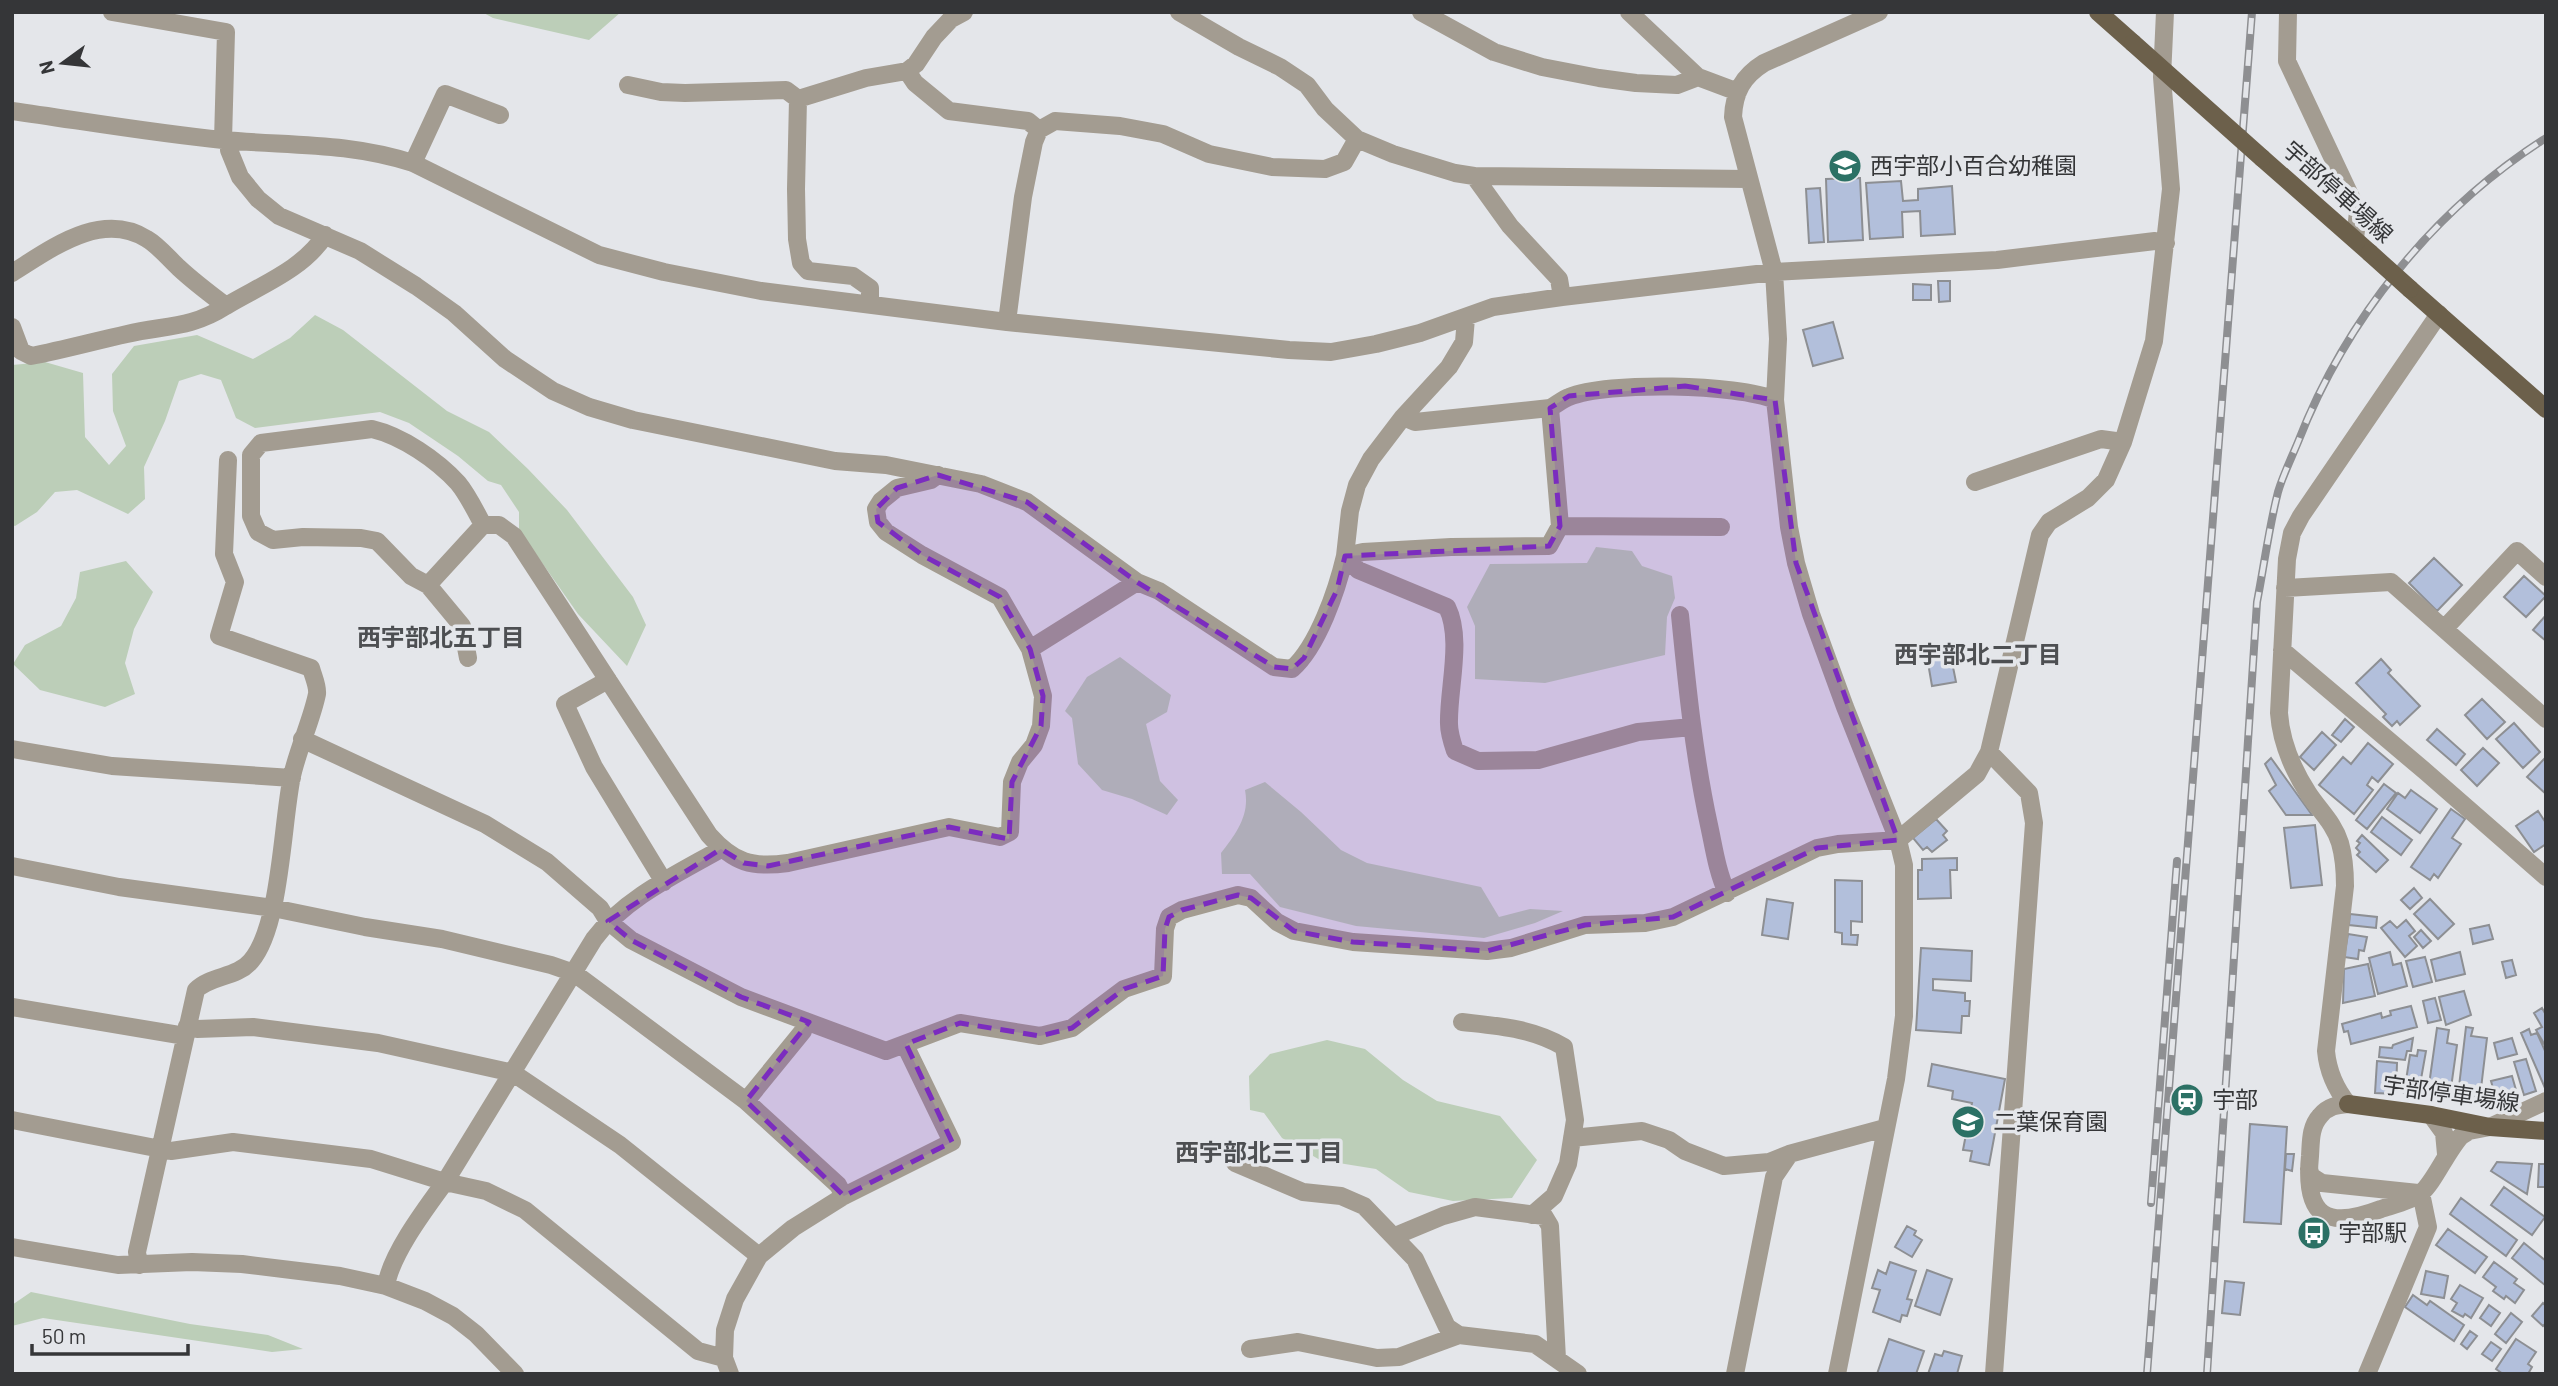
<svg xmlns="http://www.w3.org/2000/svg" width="2558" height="1386" font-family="Barlow,'Noto Sans JP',sans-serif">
<rect width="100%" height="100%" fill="#e4e6ea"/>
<!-- green -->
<path fill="#bcceb8" d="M482,12H621L589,40L493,18Z
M315,315L343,330L447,411L489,432L528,469L567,510L633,597L646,625L627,666L578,614L519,530V512L501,485L488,481L458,456L409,423L380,412L255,428L236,418L221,380L201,374L179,381L165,421L144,467L145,499L128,514L77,490L55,492L37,512L15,526L12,525V365L45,362L83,373L85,437L109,465L126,446L113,411L112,374L134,346L197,335L253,359L290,338Z
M1596,547L1632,551L1642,566L1672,576L1675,598L1667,617L1665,655L1545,683L1475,679V626L1467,607L1490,564L1587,563Z
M126,561L153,592L134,629L125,663L135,694L105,707L40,690L13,664L25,645L61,626L76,598L80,572Z
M1120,657L1171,695L1167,712L1146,724L1160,781L1178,800L1167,815L1132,799L1102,790L1078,764L1072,718L1065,711L1087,677Z
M1265,782L1301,812L1341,850L1367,863L1481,887L1499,917L1530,909L1563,911L1535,923L1484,938L1356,926L1280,907L1250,874H1222L1221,853C1236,834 1250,815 1245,790Z
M1327,1040L1365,1049L1403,1080L1437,1101L1500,1116L1537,1160L1512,1198L1453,1201L1409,1192L1376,1169L1320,1160L1282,1138L1264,1113L1250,1110L1249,1076L1270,1054Z
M31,1292L190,1324L268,1335L303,1349L272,1352L43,1318L12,1326V1305Z"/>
<!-- building -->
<path fill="#b2bfdb" stroke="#8d8f93" stroke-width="2" d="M1860,178L1863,240L1828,242L1826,179Z
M1901,181L1903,201L1918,200V189L1952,186L1955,234L1921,236L1920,211L1902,212L1903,237L1870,239L1866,183Z
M1820,188L1824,242L1809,243L1806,189Z
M1938,281H1950V301L1939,302Z
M1913,284L1931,285V300H1913Z
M1833,322L1843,358L1813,366L1803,330Z
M2434,558L2462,585L2437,611L2409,583Z
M2524,576L2546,596L2526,617L2504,597Z
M2546,615V641L2533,630Z
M1950,652L1956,682L1932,686L1927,657Z
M2381,659L2391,670L2388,673L2420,706L2400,725L2397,721L2392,726L2383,717L2386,714L2356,683Z
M2482,699L2505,722L2487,739L2465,715Z
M2345,719L2354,727L2341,742L2332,735Z
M2514,723L2540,752L2523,768L2496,739Z
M2437,729L2465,754L2456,765L2427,740Z
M2322,732L2336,745L2314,770L2300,757Z
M2368,743L2393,764L2378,782L2372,777L2367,785L2373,790L2354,814L2319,785L2343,757L2351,764Z
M2483,748L2499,763L2477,786L2461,770Z
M2546,757V794L2527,777Z
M2271,758L2312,815H2286L2269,791L2276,785L2265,764Z
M2384,784L2396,793L2367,829L2356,820Z
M2411,790L2437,809L2420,833L2387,809L2398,793L2405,798Z
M2451,809L2465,819L2452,838L2461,844L2438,878L2434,874L2430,880L2411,867Z
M2538,811L2546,823V844L2534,852L2516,826Z
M2382,817L2412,840L2401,855L2371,832Z
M1936,819L1947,831L1943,835L1947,840L1932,852L1927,847L1923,850L1913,838Z
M2315,825L2322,885L2291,888L2284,828Z
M2362,835L2388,860L2376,872L2357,855L2360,852L2356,848L2360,843L2357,841Z
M1957,858V870H1950L1951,898L1918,899V870H1922V859Z
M1835,880L1862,881V922L1851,921V935H1858L1857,945L1842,944V933L1835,932Z
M2414,888L2422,898L2410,909L2401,900Z
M1767,899L1793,903L1788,939L1762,935Z
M2430,899L2454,924L2438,939L2414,914Z
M2350,914L2377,917L2376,928L2349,925Z
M2406,920L2415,931L2409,936L2417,946L2405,957L2381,928L2390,921L2397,928Z
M2489,925L2493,939L2473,944L2470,929Z
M2421,930L2431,941L2423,948L2414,937Z
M2348,934L2367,937L2364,951L2359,950L2358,959L2344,957Z
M1921,948L1972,951L1971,981L1933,979V990L1965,993V1001H1970L1969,1016H1962L1961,1033L1916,1030Z
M2390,952L2393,965L2401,963L2407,986L2378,994L2369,958Z
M2460,952L2465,974L2436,981L2431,960Z
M2425,957L2432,982L2413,987L2406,961Z
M2512,960L2516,975L2506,978L2502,962Z
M2368,964L2375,996L2343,1003L2344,969Z
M2464,991L2471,1015L2446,1025L2439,997Z
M2435,998L2441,1020L2428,1023L2423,1001Z
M2411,1006L2417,1027L2351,1044L2348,1031L2344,1032L2342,1024L2381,1013L2382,1018L2391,1015L2390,1011Z
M2542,1008L2546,1015V1047L2536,1030L2542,1027L2534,1013Z
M2466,1027L2473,1028L2471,1036L2487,1038L2480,1097L2458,1095Z
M2437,1028L2449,1030L2447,1043L2457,1045L2450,1095L2428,1092Z
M2529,1029L2531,1035L2537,1033L2546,1053L2545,1088L2521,1033Z
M2413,1038L2411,1051H2407L2405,1060L2379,1057L2380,1047L2392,1048L2393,1045Z
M2512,1038L2517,1054L2498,1059L2494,1043Z
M2418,1050L2426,1051L2418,1096L2404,1093L2410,1055L2417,1056Z
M2526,1059L2536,1091L2524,1095L2514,1062Z
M2377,1061L2397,1063L2396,1094L2375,1093Z
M1932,1064L2005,1079L1989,1165L1970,1161L1972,1151L1963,1150L1972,1103L1952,1099L1953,1091L1928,1086Z
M2512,1076L2518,1097L2492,1104L2491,1097L2495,1095L2491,1081Z
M2250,1124L2287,1127L2281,1224L2244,1222Z
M2286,1154H2294L2292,1171L2285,1169Z
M2497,1162L2532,1164L2527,1194L2491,1171Z
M2539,1164H2546V1187H2538Z
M2504,1187L2545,1217L2532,1235L2491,1205Z
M2461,1198L2517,1240L2506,1256L2450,1214Z
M1907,1226L1916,1231L1914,1235L1922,1240L1912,1257L1895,1247Z
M2448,1229L2487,1257L2475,1273L2436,1245Z
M2524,1243L2546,1261V1286L2512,1258Z
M1890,1262L1916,1271L1907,1299L1912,1300L1907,1316L1902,1315L1900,1322L1873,1312L1880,1290L1872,1288L1878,1270L1886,1274Z
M2494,1262L2517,1279L2514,1283L2524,1290L2515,1303L2506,1296L2504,1299L2493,1291L2496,1287L2483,1277Z
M1927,1270L1952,1279L1940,1315L1915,1306Z
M2426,1271L2448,1276L2444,1298L2421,1294Z
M2225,1281L2244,1283L2240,1315L2222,1313Z
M2460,1285L2483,1298L2471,1318L2465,1314L2463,1317L2452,1311L2457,1303L2451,1299Z
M2413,1295L2427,1305L2430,1301L2464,1325L2454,1341L2405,1307Z
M2543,1303L2546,1306V1323L2543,1326L2532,1316Z
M2489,1305L2500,1313L2491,1326L2480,1318Z
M2511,1313L2522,1322L2506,1343L2495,1334Z
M2470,1331L2477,1336L2467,1349L2461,1344Z
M1889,1339L1924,1351L1916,1374H1877Z
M2516,1339L2536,1352L2528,1364L2532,1367L2528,1374H2503L2496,1369Z
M2491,1342L2501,1349L2492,1361L2482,1354Z
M1944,1351L1962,1356L1957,1374H1928L1935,1354L1942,1356Z"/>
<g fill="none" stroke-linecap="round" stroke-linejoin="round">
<!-- minor -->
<path stroke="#a39c91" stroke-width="18" d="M112,12L226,32L223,140
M1179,12L1239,47L1280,67L1307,85L1325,109L1357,139L1393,154L1455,173L1474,176L1748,179
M1421,12L1494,52L1542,67L1599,78L1636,83L1677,85L1698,77L1738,92
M1629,12L1698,77
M2288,12L2287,61L2358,212L2355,239
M907,71L915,83L949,111L1028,121L1039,130
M628,85L661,92L685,93L786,90L798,99L866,78L907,71L916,64L934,37L951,19L964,12
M798,99L796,189L797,239L801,263L808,271L853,276L870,288V305
M12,111C83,121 152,133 223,140C290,146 347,142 413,163L599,255L664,272L761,291L1007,322L1289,350L1331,352L1376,344L1420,333L1493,307L1562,297L1774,272L1997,260L2155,241L2166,243
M229,140V150L240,177L258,199L279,216L360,251L416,286L454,313L505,359L553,391L589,407L633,420L835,461L886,465L981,484L1027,502L1137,582L1159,591L1274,667L1292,669C1318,646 1337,590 1345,556L1363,552L1451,547L1549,546L1560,526L1721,527
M413,163L445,94L500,115
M1474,176L1510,226L1559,279L1562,297
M12,273C51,249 101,210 147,239C159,246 169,259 179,268C194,282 210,294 226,306C259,286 304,269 325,235
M1466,318L1464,342L1449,367L1403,417L1371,459L1357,485L1350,511L1345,556L1358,570L1447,607C1463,639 1448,689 1449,724C1449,733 1452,742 1455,751L1478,761L1538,760L1638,732L1692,727
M1007,322L1023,197L1034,142L1039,130L1055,121L1120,126L1163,134L1209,154L1272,167L1325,169L1344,162L1357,139
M12,327L21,351L31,356C63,350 95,341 127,334C165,325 190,329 226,306
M1550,408L1560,526
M1403,417L1415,422L1550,408C1556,405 1563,399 1569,397C1607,381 1738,384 1775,400
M1975,482L2101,439L2123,442
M428,585L483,525
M2285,588L2391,582L2546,719
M1680,615C1687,686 1694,756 1709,825C1714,848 1717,871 1727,893
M2444,629L2517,551L2546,577
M1030,649L1137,582
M2282,650L2426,772L2546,877
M468,658L462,626L428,585L411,576L377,541L361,538L303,537L273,540L258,532L251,516V455L261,443L372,429C402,436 437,460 458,483C468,495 476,512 483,525H499L514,536L709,835C734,863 752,868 788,863L949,827L1000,837L1010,832L1012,782L1020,762L1034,745L1041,726L1043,696L1030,649L1000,597L922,555L886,532L878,522L876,509L881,501L897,488L931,480L938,475
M608,680L565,704L594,767L664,882
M302,739L485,824L547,862L600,908L608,921L631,940L741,997L886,1051L960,1023L1040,1036L1072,1028L1124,989L1163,976L1165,929L1169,917L1182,910L1238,895L1251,898L1277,922L1294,931L1353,942L1487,951L1511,948L1585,925L1645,923L1673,917L1817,848L1838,844L1898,840L1977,774L1989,752L2040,535L2049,522L2088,498L2106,480L2123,442L2154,341L2171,189L2162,77L2165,12
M12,749L112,766L292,778
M1989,752L2029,793L2034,823L1994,1374
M12,866L119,887L273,908L365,927L442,939L551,965L574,973L746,1101L838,1185L844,1196
M12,1007L185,1036
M1462,1022C1498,1026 1532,1028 1564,1047L1575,1120L1568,1164L1554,1196L1532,1215
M187,1026L197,1029L253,1027L378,1043L513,1073L620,1145L759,1256
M746,1101L803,1031L806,1021
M2348,1104C2335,1088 2328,1072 2326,1051L2345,886C2345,872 2344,857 2340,843C2334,823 2319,810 2308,793C2292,768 2281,742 2279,713L2287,559L2292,533L2301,516L2439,314
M2348,1104C2337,1105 2328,1106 2320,1116C2310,1127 2311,1142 2310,1156C2304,1217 2326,1230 2381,1209C2393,1205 2411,1201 2421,1193C2433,1184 2447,1151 2461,1136L2469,1131L2490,1127L2546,1101
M2431,1115L2444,1133L2446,1154
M12,1120L171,1151L233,1142L371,1159L445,1182L486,1191L525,1210L698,1351L724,1358
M1572,1138L1642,1131L1669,1140L1685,1151L1724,1166L1769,1162L1789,1154L1885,1128
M1235,1163L1303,1192L1341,1196L1364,1206L1415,1259L1447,1327L1459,1335
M2309,1169L2311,1176L2322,1183L2418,1193
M1395,1236L1443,1216L1475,1207L1544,1216L1550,1226L1557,1359
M12,1247L118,1265L192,1262L242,1264L340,1276L386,1286L425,1301L453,1316L476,1334L515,1374
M139,1265L137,1252L196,990C211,975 237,978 251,961C281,926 282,823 292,776C298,749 312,719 317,694C318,686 313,676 311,668L219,636L235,582L224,554L228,460
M386,1286C391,1254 426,1208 445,1182L594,939C625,898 677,874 721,849
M1250,1349L1298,1342L1377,1358L1399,1357L1459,1335L1535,1344L1578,1374
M730,1374L724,1358L725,1330L735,1299L759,1256L793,1228L844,1196L952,1142L905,1045
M1735,1374L1774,1177L1789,1155
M1837,1374L1896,1079L1904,1016V865L1898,840L1845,707L1811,614L1796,563L1789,527L1775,400L1778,339L1774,272L1733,117C1734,92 1743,76 1764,63L1879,12
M2367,1374L2428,1227L2421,1193"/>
<!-- major -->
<path stroke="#6c604b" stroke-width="18" d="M2098,12L2133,43
M2262,158L2370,253
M2410,289L2546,409
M2348,1104L2431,1115L2490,1127L2546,1131"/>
<defs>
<path id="rail" d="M2151,1203L2177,861
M2147,1374L2252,12
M2207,1374L2257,602C2264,566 2269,527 2278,492C2283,475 2291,459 2298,442C2346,319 2433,210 2546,138"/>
</defs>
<!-- rail casing -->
<use href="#rail" stroke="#8e8f92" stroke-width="8"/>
<!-- rail -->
<use href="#rail" stroke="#e4e6ea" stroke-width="5" stroke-dasharray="16" stroke-linecap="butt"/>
<!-- major-bridge -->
<path stroke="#6c604b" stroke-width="18" d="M2133,43L2262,158
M2370,253L2410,289"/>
</g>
<!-- marked area -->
<path fill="#7b2cbf" fill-opacity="0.2" stroke="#7b2cbf" stroke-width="5" stroke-dasharray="14 9" stroke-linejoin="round" d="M1685,386L1775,400L1796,563L1898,840L1817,848L1673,917L1585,925L1487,951L1353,942L1294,931L1251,898L1238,895L1182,910L1169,917L1165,929L1163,976L1124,989L1072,1028L1040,1036L960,1023L906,1044L952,1142L844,1196L746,1101L809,1022L741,997L631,940L608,921L721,849L744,863L768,866L949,827L1009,839L1012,782L1041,726L1043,696L1030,649L1000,597L922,555L878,522L876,509L897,488L938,475L1027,502L1137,582L1274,667L1292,669L1304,658L1337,590L1345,556L1549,546L1560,526L1550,408L1569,396Z"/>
<!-- icons -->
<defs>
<symbol id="school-disc" viewBox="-11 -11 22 22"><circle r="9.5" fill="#2c7165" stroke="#e4e6ea"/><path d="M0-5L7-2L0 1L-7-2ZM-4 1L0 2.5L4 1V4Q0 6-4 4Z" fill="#fff"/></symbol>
<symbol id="station-disc" viewBox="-11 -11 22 22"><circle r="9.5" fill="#2c7165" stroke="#e4e6ea"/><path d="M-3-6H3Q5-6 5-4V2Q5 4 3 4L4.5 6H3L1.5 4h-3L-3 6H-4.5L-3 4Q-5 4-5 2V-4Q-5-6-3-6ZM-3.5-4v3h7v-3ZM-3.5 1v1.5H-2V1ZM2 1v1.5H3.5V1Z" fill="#fff"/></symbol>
<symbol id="bus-disc" viewBox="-11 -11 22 22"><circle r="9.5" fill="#2c7165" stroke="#e4e6ea"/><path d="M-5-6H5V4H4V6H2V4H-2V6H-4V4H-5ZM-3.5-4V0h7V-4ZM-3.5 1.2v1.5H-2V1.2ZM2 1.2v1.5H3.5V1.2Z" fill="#fff"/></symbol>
</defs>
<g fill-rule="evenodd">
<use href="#school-disc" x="1826" y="147" width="38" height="38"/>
<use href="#station-disc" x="2168" y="1081" width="38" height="38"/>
<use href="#school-disc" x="1949" y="1103" width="38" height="38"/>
<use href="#bus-disc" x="2295" y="1214" width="38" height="38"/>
</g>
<g text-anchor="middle" stroke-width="7" stroke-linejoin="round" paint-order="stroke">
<!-- poi labels -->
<g font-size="23" fill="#353638" stroke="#e4e6ea" text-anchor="start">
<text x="1870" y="174">西宇部小百合幼稚園</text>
<text x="2212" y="1108">宇部</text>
<text x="1993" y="1130">二葉保育園</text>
<text x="2338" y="1241">宇部駅</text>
</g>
<!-- street labels -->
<g font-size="23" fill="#353638" stroke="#e4e6ea">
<text transform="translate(2338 192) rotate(42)" y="8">宇部停車場線</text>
<text transform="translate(2451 1094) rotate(8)" y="8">宇部停車場線</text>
</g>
<!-- neighbourhood labels -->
<g font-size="24" font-weight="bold" fill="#4d4f52" stroke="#e4e6ea">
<text x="441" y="646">西宇部北五丁目</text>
<text x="1978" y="663">西宇部北二丁目</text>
<text x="1259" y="1161">西宇部北三丁目</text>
</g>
</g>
<!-- border -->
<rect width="2558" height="1386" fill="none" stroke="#353638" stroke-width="28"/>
<!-- north arrow -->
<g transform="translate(63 63) rotate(255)" stroke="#e4e6ea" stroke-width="5" paint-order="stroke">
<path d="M0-5L12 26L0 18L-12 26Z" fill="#353638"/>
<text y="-10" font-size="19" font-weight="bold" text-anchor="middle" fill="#353638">N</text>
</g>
<!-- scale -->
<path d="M32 1344v10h156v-10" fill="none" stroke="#353638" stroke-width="3.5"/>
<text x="42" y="1344" font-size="21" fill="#353638" stroke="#e4e6ea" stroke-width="5" paint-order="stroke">50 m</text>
</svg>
